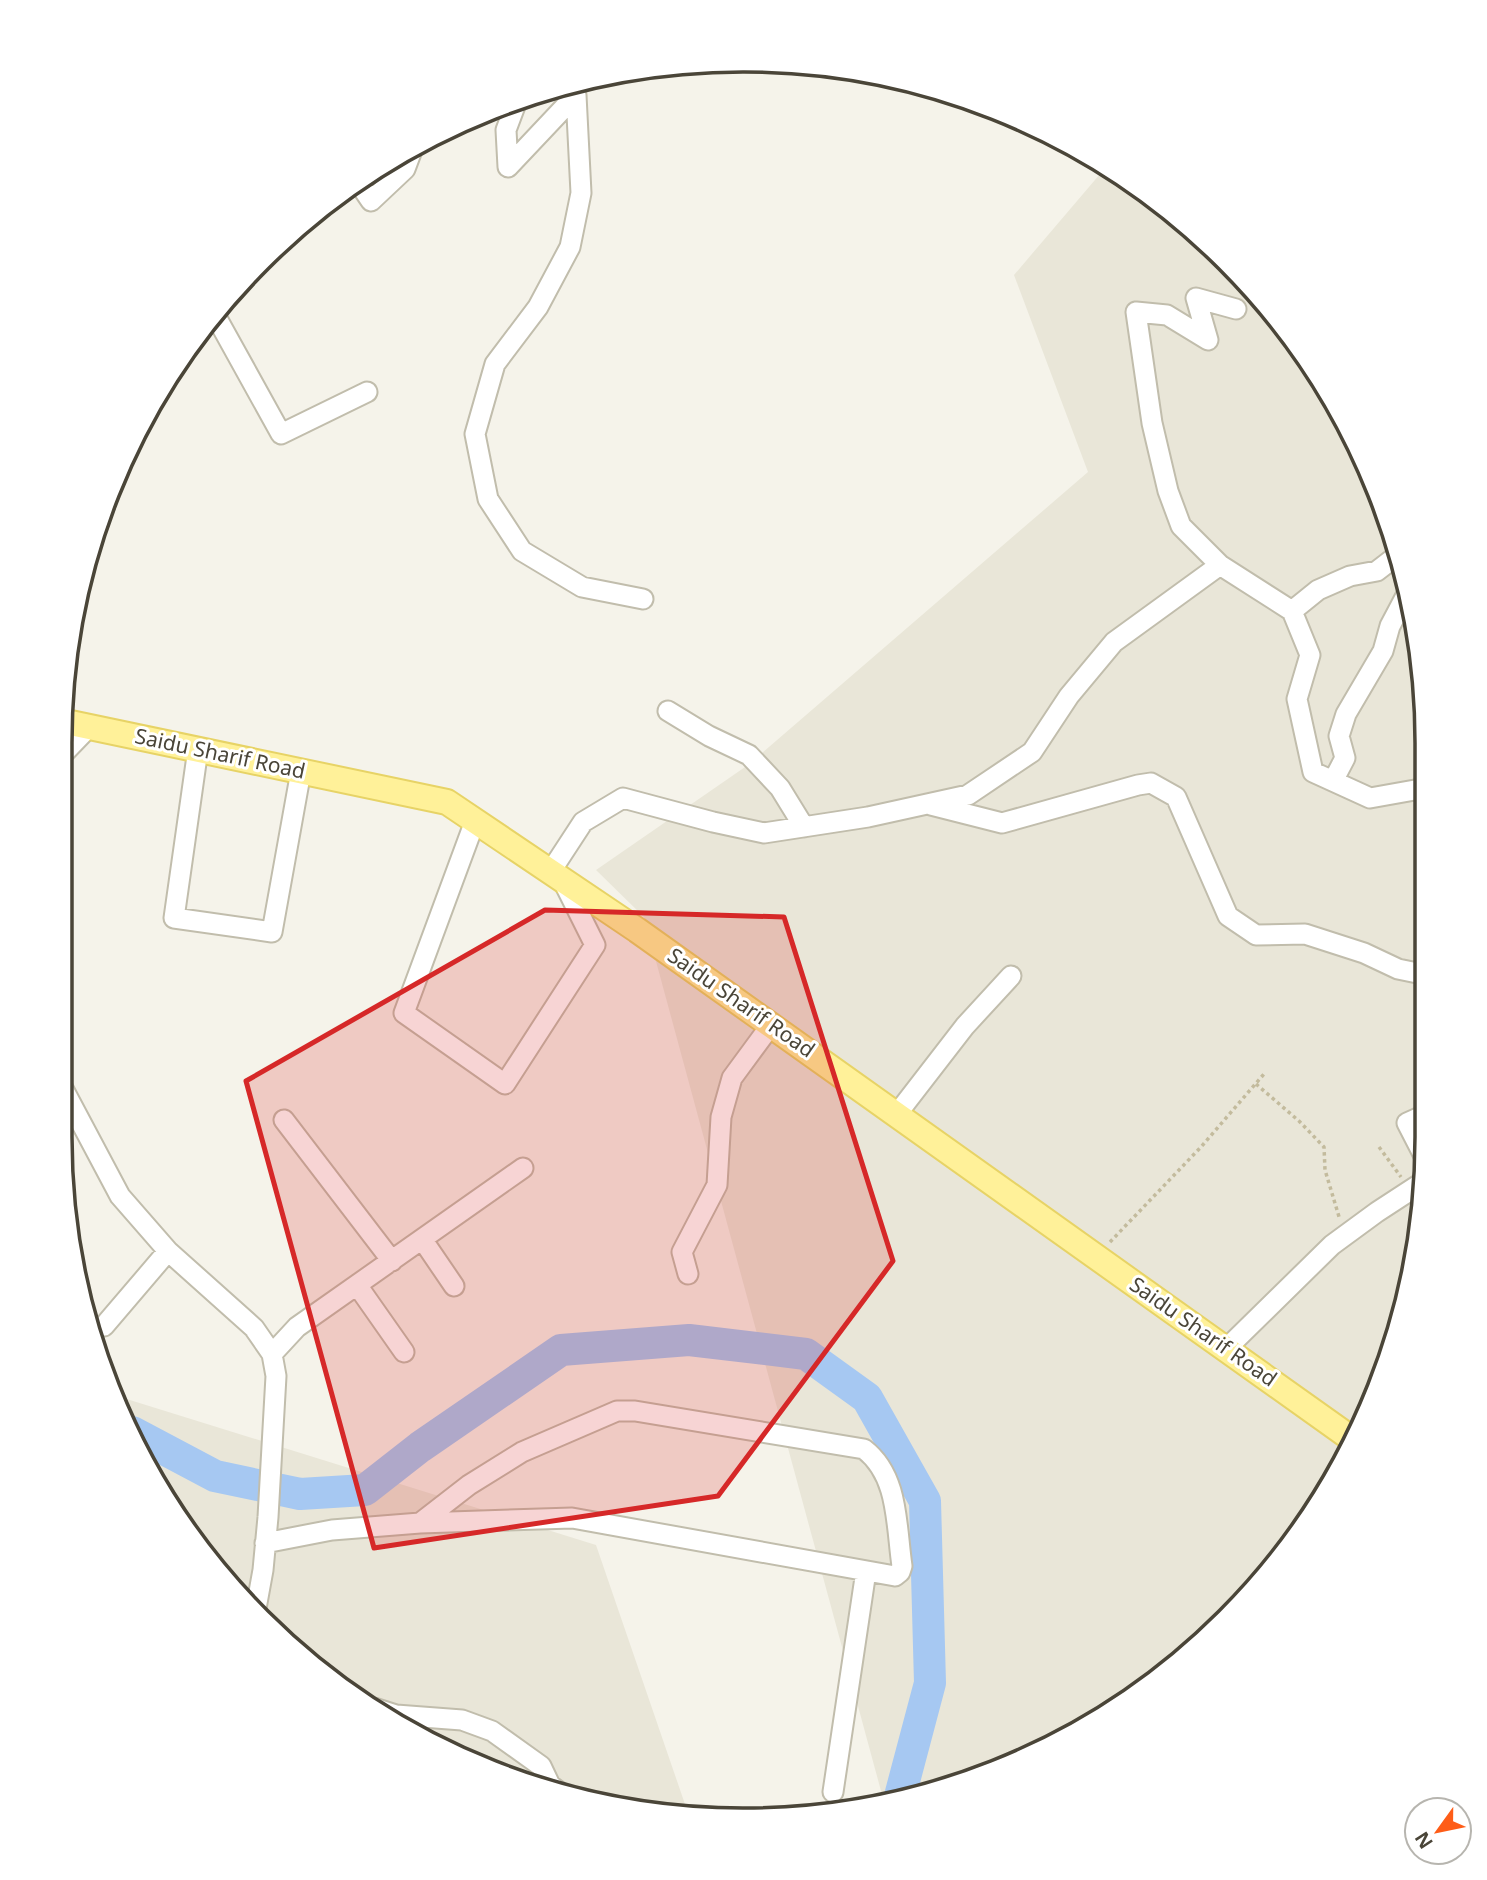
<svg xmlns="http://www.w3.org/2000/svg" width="1487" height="1880" font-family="'Noto Sans',sans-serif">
<rect width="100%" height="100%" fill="#f5f3ea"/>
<!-- residential -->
<path fill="#e9e6d8" d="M1106,167L1160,201L1258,293L1336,402L1404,566L1426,698L1427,1137L1414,1270L1375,1399L1286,1553L1194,1651L1085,1729L920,1797L884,1802L644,917L596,870L748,765L1088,472L1014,275Z
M117,1396L596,1545L688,1813L566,1797L401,1729L260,1620L151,1478Z"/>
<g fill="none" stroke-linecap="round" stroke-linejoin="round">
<!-- river -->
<path stroke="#a6c8f2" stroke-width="32" d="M132,1432L215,1476L300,1494L365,1490L420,1447L561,1350L689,1340L806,1354L867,1398L925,1501L930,1683L899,1800"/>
<defs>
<path id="minor" d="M518,98L506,130L508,167L576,95L581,193L570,247L538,307L495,364L475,434L488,499L522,551L582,587L643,599
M358,182L371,201L405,169L414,145
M214,313L281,434L367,392
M1220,565L1181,526L1168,491L1152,423L1136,312L1167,315L1208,340L1196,298L1236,309
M1292,611L1318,590L1350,576L1377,571L1399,554
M668,711L709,736L749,755L780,788L804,827
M198,749L174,918L272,932L301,771
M61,756L89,727
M1333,781L1345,758L1339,736L1346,714L1383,651L1390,626L1408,592
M931,805L1002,823L1138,785L1151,783L1176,797L1228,916L1256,935L1305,934L1364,953L1398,969L1427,975
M475,821L404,1013L505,1084L595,945L563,881
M551,871L583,822L623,798L713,822L764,833L868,817L968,795L1032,752L1069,696L1114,642L1220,565L1292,611L1310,655L1297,699L1313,772L1370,798L1426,788
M60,1083L120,1196L168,1251L254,1328L272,1354L276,1376L268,1517L263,1570L255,1614
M897,1114L965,1026L1011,976
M284,1120L392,1261
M1425,1158L1407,1123L1427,1114
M422,1239L454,1286
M688,1274L682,1252L717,1185L721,1117L732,1078L771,1025
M357,1285L404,1352
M104,1326L168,1251
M1226,1349L1332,1245L1377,1212L1423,1182
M272,1354L297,1327L523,1168
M265,1543L332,1530L420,1523L572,1518L895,1576L900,1572L902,1566C896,1525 899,1476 864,1449L635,1411H617L522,1452L469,1485L420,1523
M374,1708L396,1715L462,1720L492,1731L541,1766L550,1785L566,1797
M833,1792L866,1571"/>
<path id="major" d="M61,721L447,802L637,930L1352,1439"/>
</defs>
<!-- minor casing -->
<use href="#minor" stroke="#c1bdac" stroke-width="23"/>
<!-- major casing -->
<use href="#major" stroke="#e7d366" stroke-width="28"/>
<!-- path -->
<path stroke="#c3bb9d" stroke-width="3.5" stroke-dasharray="3.5 3.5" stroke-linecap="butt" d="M1256,1084L1299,1121L1324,1147L1325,1170L1340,1220
M1379,1147L1401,1177
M1110,1242L1201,1147L1264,1074"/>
<!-- minor -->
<use href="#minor" stroke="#fff" stroke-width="19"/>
<!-- major -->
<use href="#major" stroke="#fff199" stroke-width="24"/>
</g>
<!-- marked area -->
<path fill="#d62828" fill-opacity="0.2" stroke="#d62828" stroke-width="5" stroke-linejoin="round" d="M545,910L784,917L893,1261L718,1496L374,1548L246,1081Z"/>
<g text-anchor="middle" stroke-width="6" stroke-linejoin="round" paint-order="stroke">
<!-- street labels -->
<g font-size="21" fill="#4a4538" stroke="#fff">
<text transform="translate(220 754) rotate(12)" y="7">Saidu Sharif Road</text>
<text transform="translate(741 1003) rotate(35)" y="7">Saidu Sharif Road</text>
<text transform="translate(1203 1332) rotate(35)" y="7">Saidu Sharif Road</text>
</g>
</g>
<!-- crop -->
<path d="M0 0H1487V1880H0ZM743 72H744A671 671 0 0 1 1415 743V1137A671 671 0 0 1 744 1808H743A671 671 0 0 1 72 1137V743A671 671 0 0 1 743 72Z" fill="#fff" fill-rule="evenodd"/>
<path fill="none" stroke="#4a4538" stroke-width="3.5" d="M743 72H744A671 671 0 0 1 1415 743V1137A671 671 0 0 1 744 1808H743A671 671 0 0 1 72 1137V743A671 671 0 0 1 743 72Z"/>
<!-- north arrow -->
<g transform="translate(1438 1831) rotate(237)"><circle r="33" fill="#ffffff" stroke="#b7b5af" stroke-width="2"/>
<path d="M0-5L12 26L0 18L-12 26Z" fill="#fe5d18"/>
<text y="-10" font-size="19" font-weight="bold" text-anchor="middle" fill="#4a4538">N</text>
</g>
</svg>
